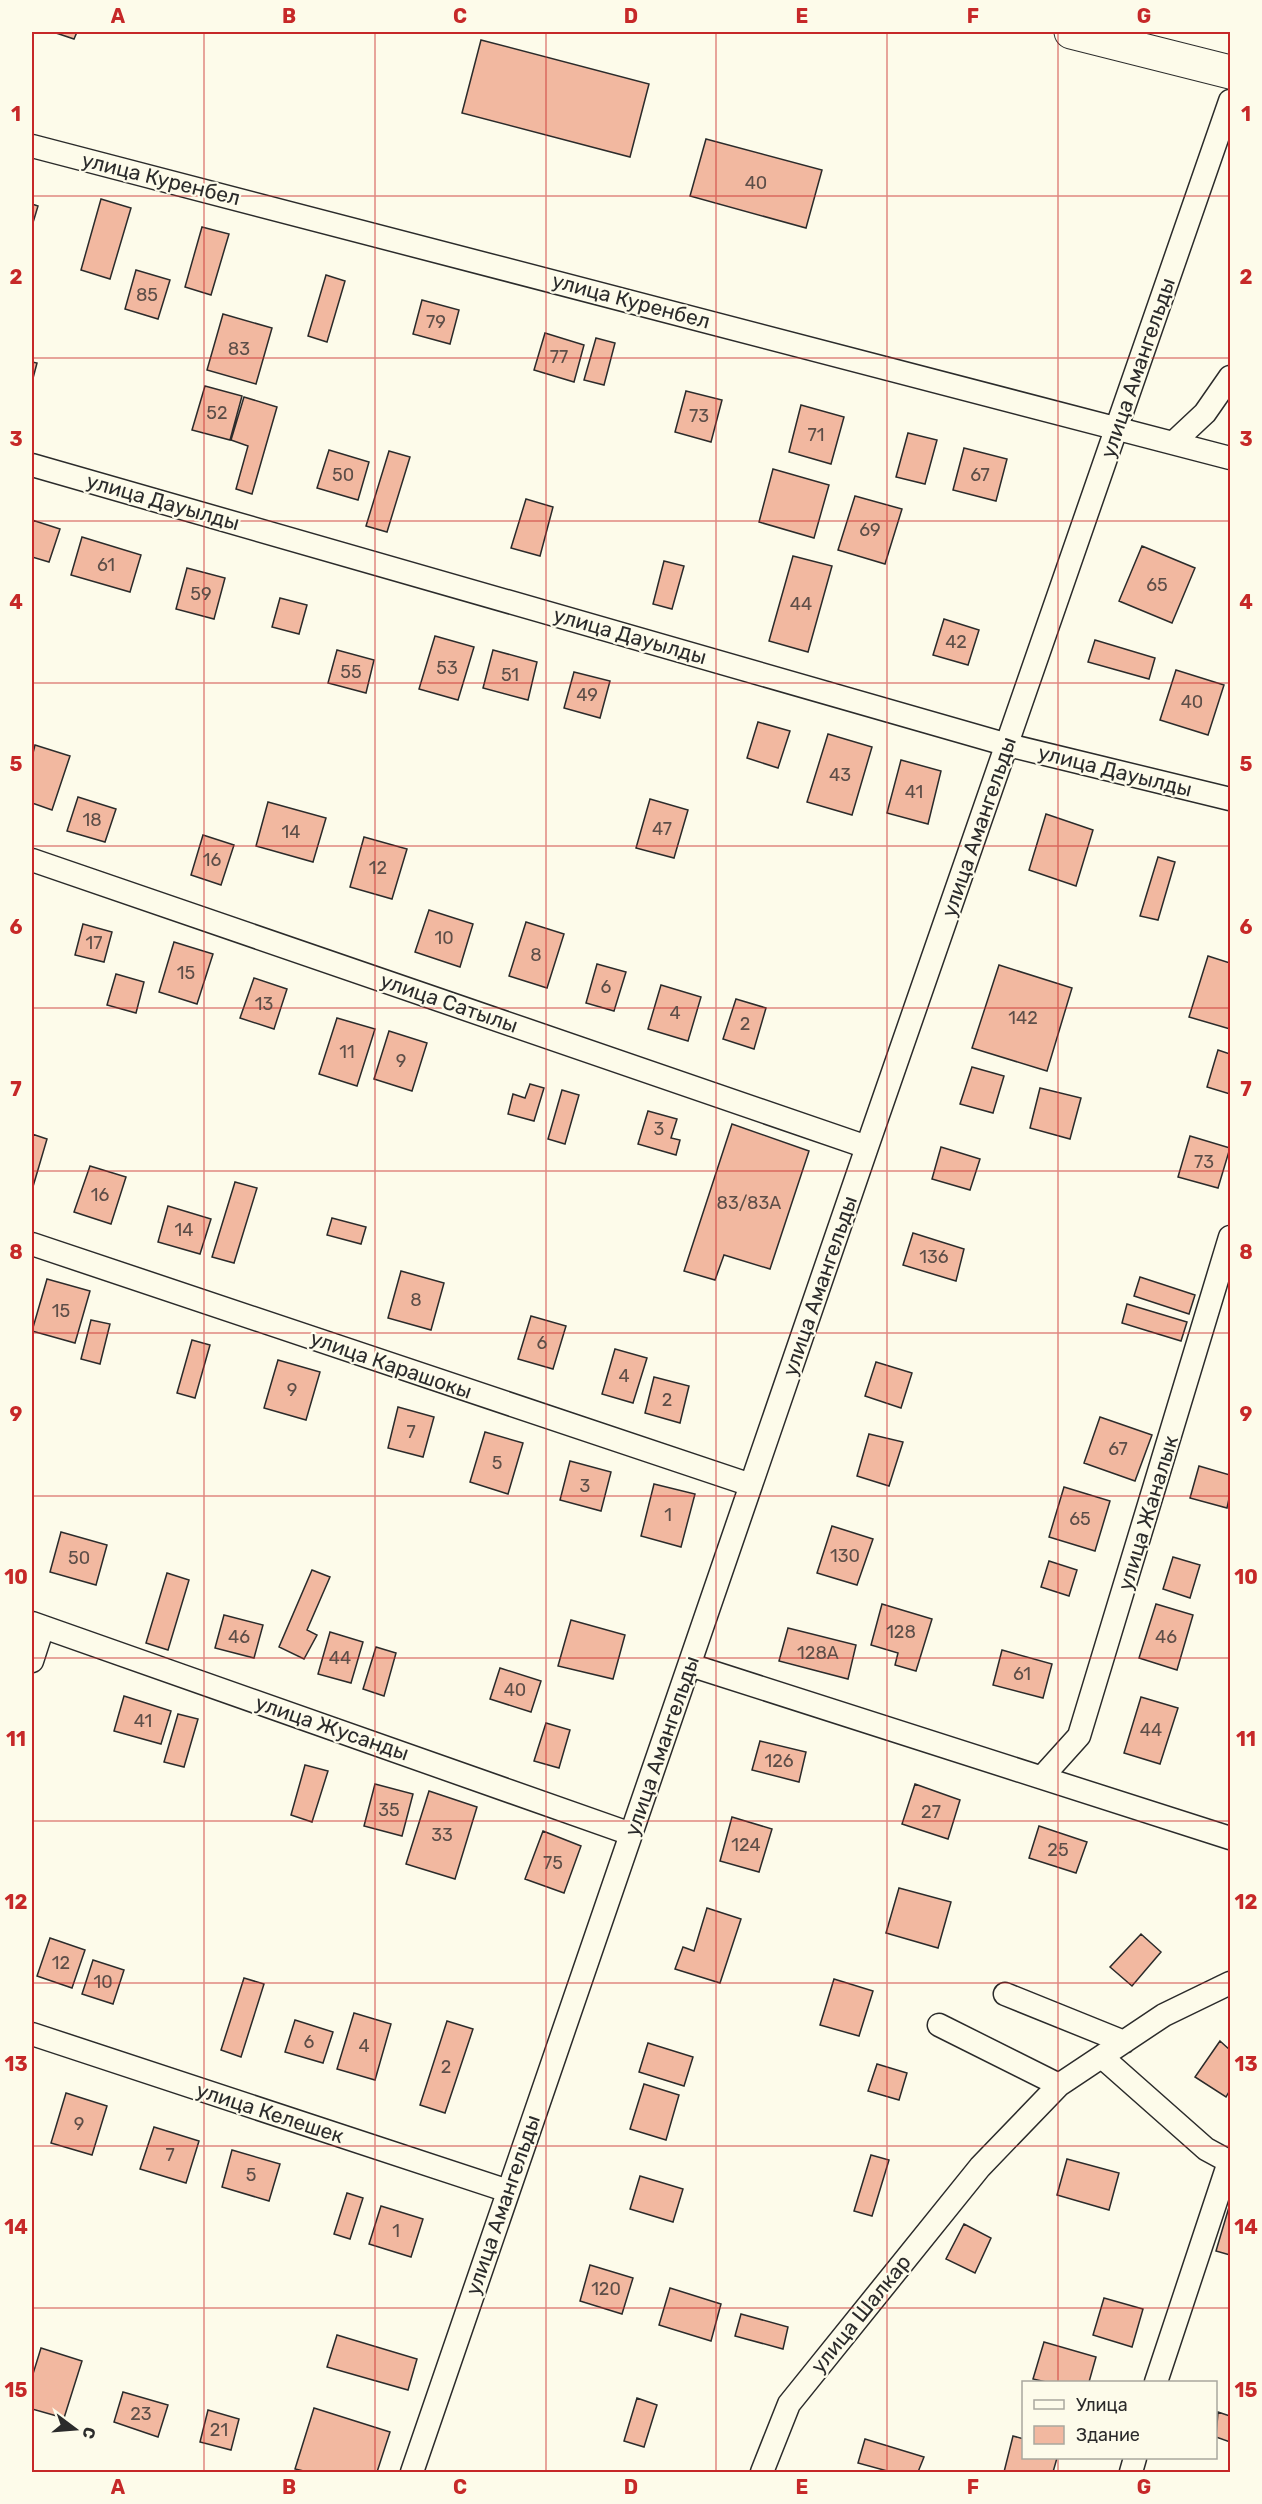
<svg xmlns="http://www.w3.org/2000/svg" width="1262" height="2504" font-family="Rubik,sans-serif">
<rect width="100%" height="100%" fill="#fdfbea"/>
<!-- building -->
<path fill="#f2b8a0" stroke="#2b2b2b" stroke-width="1.5" d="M53,32H77L74,39Z
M481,40L649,84L630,157L462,113Z
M706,139L822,170L806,228L690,196Z
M101,199L131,208L110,279L81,270Z
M32,204L38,206L32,226Z
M202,227L229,234L211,295L185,287Z
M136,270L170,280L158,319L125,309Z
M326,275L345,281L327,342L308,336Z
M422,300L459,310L450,344L413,334Z
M223,314L272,328L256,384L207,370Z
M545,333L584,345L574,382L534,370Z
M596,338L615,343L604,385L584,380Z
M32,362L37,363L32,382Z
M205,386L242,396L230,440L192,430Z
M686,391L722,400L711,442L675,432Z
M244,397L277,407L252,494L236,489L248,446L231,440Z
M801,405L844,417L831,464L789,452Z
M908,433L937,440L925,484L896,477Z
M964,448L1007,459L996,501L953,490Z
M329,450L369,462L358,500L317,488Z
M389,451L410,457L387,532L366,526Z
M773,469L829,485L814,538L759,522Z
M855,496L902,509L885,564L838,550Z
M526,499L553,507L540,556L511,548Z
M32,520L60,529L49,562L32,557Z
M82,537L141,555L130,592L71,575Z
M1142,546L1195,568L1172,623L1119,601Z
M793,556L832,566L808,652L769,641Z
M664,561L684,566L672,609L653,604Z
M187,568L225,578L214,619L176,609Z
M280,598L307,605L299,634L272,627Z
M944,619L979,630L968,665L933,655Z
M435,636L474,647L458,700L419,689Z
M1095,640L1155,658L1149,679L1088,662Z
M337,650L374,660L366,693L328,683Z
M493,650L537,662L528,700L483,688Z
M1176,670L1224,685L1208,735L1160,720Z
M574,672L610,681L600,718L564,708Z
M758,722L790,731L778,768L747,758Z
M828,734L872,747L852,815L807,802Z
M35,745L70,756L52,810L32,803V757Z
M901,760L941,771L928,824L887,813Z
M78,797L116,809L105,842L67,831Z
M650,799L688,810L674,858L636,848Z
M268,802L326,818L313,862L256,846Z
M1046,814L1093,830L1076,886L1029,870Z
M203,835L234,845L221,885L191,875Z
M364,837L407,849L392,899L350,887Z
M1158,857L1175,862L1158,920L1140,916Z
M429,910L473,924L460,967L415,952Z
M526,922L564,934L547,988L509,976Z
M83,924L112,932L104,962L75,955Z
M174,942L213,954L197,1004L159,992Z
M1208,956L1230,963V1029L1189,1017Z
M597,964L626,972L614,1011L586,1003Z
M999,965L1072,988L1047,1071L972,1048Z
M116,974L144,982L136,1013L107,1005Z
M254,978L287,989L274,1029L240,1018Z
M661,985L701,997L688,1041L648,1029Z
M736,999L766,1008L754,1049L723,1039Z
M337,1018L375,1029L357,1086L319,1074Z
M389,1031L427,1043L412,1091L374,1079Z
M1218,1050L1230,1054V1094L1207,1087Z
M972,1067L1004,1076L993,1113L960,1104Z
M530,1084L544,1088L534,1121L508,1114L513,1094L525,1098Z
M1040,1088L1081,1098L1070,1139L1030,1128Z
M562,1090L579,1095L565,1144L548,1139Z
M648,1111L677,1119L671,1138L680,1140L676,1155L638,1144Z
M732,1124L809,1151L770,1269L724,1255L715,1280L684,1271Z
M32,1134L47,1139L32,1190Z
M1190,1136L1230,1148L1218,1188L1178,1177Z
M941,1147L980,1159L970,1190L932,1179Z
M90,1166L126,1177L111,1224L74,1212Z
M235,1182L257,1188L234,1263L212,1257Z
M168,1206L211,1219L200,1254L158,1242Z
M332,1218L366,1227L361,1244L327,1235Z
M913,1233L964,1249L956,1281L903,1265Z
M401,1271L444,1283L431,1330L388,1318Z
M1140,1277L1195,1295L1189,1314L1134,1296Z
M47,1279L90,1291L75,1343L32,1331Z
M1127,1304L1187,1322L1181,1341L1122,1323Z
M531,1316L566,1326L553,1369L518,1359Z
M91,1320L110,1324L100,1364L81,1359Z
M192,1340L210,1345L195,1398L177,1393Z
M615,1349L647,1358L633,1403L602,1394Z
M278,1360L320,1372L306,1420L264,1408Z
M876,1362L912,1373L901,1408L865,1396Z
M654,1377L689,1386L680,1423L645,1413Z
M398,1407L434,1417L423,1457L388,1448Z
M1100,1417L1152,1435L1135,1481L1084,1463Z
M485,1432L523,1443L508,1494L470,1482Z
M869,1434L903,1442L889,1486L857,1476Z
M570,1461L611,1472L601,1511L560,1500Z
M1199,1466L1230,1475V1494L1227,1508L1190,1498Z
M654,1484L695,1494L681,1547L641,1536Z
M1064,1487L1110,1501L1095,1551L1049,1537Z
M832,1526L873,1539L857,1585L817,1573Z
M61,1532L107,1545L96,1585L50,1572Z
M1173,1557L1200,1565L1190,1598L1163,1589Z
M1049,1561L1077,1570L1069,1596L1041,1587Z
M312,1570L330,1577L307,1630L317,1635L304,1659L279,1647Z
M167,1573L189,1580L168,1650L146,1643Z
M882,1604L932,1619L916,1671L895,1665L898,1653L871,1645Z
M1156,1604L1193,1615L1177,1670L1139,1658Z
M224,1615L263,1625L254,1658L215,1648Z
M571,1620L625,1635L613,1679L558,1666Z
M788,1628L856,1645L848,1679L779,1661Z
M330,1632L363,1642L351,1683L318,1674Z
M376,1647L396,1653L384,1696L363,1689Z
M1002,1650L1052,1664L1043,1698L993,1685Z
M500,1668L541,1681L531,1712L490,1699Z
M124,1696L171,1711L161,1744L114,1731Z
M1141,1697L1178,1708L1160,1764L1124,1753Z
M178,1714L198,1719L184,1767L164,1762Z
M546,1723L570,1730L559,1768L534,1761Z
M760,1741L806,1752L799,1782L752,1770Z
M305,1765L328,1771L312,1822L291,1815Z
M375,1784L413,1794L402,1836L364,1826Z
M915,1784L960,1800L948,1839L902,1824Z
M429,1791L477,1807L455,1879L406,1864Z
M732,1817L772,1829L759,1872L720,1861Z
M1039,1826L1087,1842L1076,1873L1029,1858Z
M543,1831L581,1846L564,1893L525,1879Z
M899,1888L951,1902L938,1948L886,1933Z
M707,1908L741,1919L720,1983L675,1969L683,1947L694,1951Z
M1141,1934L1161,1952L1132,1986L1110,1967Z
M50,1938L85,1950L72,1988L37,1976Z
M93,1960L124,1970L113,2004L82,1994Z
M244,1978L264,1984L241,2057L221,2050Z
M834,1979L873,1991L859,2036L820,2025Z
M354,2013L391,2024L375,2080L337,2069Z
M295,2020L333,2032L323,2063L285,2052Z
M447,2021L473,2029L445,2113L420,2105Z
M1220,2041L1230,2050V2090L1226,2097L1195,2077Z
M648,2043L693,2057L684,2086L639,2072Z
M877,2064L907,2073L899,2100L868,2091Z
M644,2084L679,2095L666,2140L630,2129Z
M66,2093L107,2106L92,2155L51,2143Z
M154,2127L199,2141L186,2183L140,2169Z
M232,2150L280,2164L269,2201L222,2187Z
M871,2155L889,2160L872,2216L854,2211Z
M1067,2159L1119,2173L1109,2210L1057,2195Z
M640,2176L683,2189L673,2222L630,2209Z
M347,2193L363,2198L350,2239L334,2234Z
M381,2206L423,2219L411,2257L369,2244Z
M1229,2207L1230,2208V2255L1216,2251Z
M964,2224L991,2238L975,2273L946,2259Z
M590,2265L633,2278L622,2314L580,2301Z
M670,2288L721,2304L711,2341L659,2325Z
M1104,2298L1143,2309L1132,2347L1093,2335Z
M741,2314L788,2327L783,2349L735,2336Z
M337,2335L417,2359L408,2390L327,2367Z
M1044,2342L1096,2357L1089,2382H1046L1033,2379Z
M41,2348L82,2361L64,2418L32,2409V2377Z
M123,2392L168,2405L158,2437L114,2422Z
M637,2398L657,2405L644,2447L624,2441Z
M314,2408L390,2432L377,2472H308L295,2469Z
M208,2410L239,2419L231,2450L200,2442Z
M1218,2412L1230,2416V2442L1216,2437Z
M1013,2436L1024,2439V2458H1057L1053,2472H1004Z
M865,2439L924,2457L918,2472H891L858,2463Z"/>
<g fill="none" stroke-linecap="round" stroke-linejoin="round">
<defs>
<path id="street" d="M32,146L1230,458
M1173,443L1205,413L1230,377
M32,465L1008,745L1230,799
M32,860L867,1147
M32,1244L751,1485
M32,1623L631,1834
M32,1661L43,1627
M690,1665L1230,1838
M1042,1777L1079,1736L1230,1237
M1005,1994L1124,2042
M939,2025L1059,2085
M32,2034L508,2191
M1102,2057L1206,2149L1230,2162
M1156,2382L1229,2162
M412,2472L867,1147L1230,101
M762,2472L789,2404L980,2167L1059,2085L1164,2015L1230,1983
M1131,2472L1135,2458"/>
<path id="highway" d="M1071,32L1230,72"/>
</defs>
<!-- street casing -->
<use href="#street" stroke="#2b2b2b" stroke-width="25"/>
<!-- highway casing -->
<use href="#highway" stroke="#2b2b2b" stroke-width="35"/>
<!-- street -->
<use href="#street" stroke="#fdfbea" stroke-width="22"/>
<!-- highway -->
<use href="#highway" stroke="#fdfbea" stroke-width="33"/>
</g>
<!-- grid -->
<path fill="none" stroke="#c62828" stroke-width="1.5" stroke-opacity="0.55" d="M204,32V2472M375,32V2472M546,32V2472M716,32V2472M887,32V2472M1058,32V2382M32,196H1230M32,358H1230M32,521H1230M32,683H1230M32,846H1230M32,1008H1230M32,1171H1230M32,1333H1230M32,1496H1230M32,1658H1230M32,1821H1230M32,1983H1230M32,2146H1230M32,2308H1230M1058,2458V2472"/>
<g text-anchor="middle" stroke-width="4.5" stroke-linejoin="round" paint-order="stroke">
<!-- number labels -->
<g font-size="18" fill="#5d4e48">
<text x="756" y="189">40</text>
<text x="147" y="301">85</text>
<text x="436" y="328">79</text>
<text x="239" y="355">83</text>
<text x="559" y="363">77</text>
<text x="217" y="419">52</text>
<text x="699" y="422">73</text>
<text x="816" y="441">71</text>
<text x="343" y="481">50</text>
<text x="980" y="481">67</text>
<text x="870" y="536">69</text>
<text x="106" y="571">61</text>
<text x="1157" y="591">65</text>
<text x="201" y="600">59</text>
<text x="801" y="610">44</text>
<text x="956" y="648">42</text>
<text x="447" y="674">53</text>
<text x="351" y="678">55</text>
<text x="510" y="681">51</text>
<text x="587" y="701">49</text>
<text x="1192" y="708">40</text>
<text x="840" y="781">43</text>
<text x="914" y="798">41</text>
<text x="92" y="826">18</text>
<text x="662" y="835">47</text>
<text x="291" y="838">14</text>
<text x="212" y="866">16</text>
<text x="378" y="874">12</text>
<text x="444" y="944">10</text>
<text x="94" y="949">17</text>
<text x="536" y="961">8</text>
<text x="186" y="979">15</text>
<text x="606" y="993">6</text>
<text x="264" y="1010">13</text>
<text x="675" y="1019">4</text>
<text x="1023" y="1024">142</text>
<text x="745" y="1030">2</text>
<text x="347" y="1058">11</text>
<text x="401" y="1067">9</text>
<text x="659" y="1135">3</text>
<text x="1204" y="1168">73</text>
<text x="100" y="1201">16</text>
<text x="749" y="1209">83/83A</text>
<text x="184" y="1236">14</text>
<text x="934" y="1263">136</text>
<text x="416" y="1306">8</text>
<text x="61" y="1317">15</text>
<text x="542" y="1349">6</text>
<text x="624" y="1382">4</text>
<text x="292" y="1396">9</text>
<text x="667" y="1406">2</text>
<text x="411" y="1438">7</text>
<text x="1118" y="1455">67</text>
<text x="497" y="1469">5</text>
<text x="585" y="1492">3</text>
<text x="668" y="1521">1</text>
<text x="1080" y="1525">65</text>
<text x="845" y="1562">130</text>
<text x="79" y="1564">50</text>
<text x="901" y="1638">128</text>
<text x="239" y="1643">46</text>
<text x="1166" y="1643">46</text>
<text x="818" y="1659">128А</text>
<text x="340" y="1664">44</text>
<text x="1022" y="1680">61</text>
<text x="515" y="1696">40</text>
<text x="143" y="1727">41</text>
<text x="1151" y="1736">44</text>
<text x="779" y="1767">126</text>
<text x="389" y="1816">35</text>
<text x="931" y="1818">27</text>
<text x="442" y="1841">33</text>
<text x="746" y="1851">124</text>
<text x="1058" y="1856">25</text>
<text x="553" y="1869">75</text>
<text x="61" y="1969">12</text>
<text x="103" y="1988">10</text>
<text x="309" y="2048">6</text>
<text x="364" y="2052">4</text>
<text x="446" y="2073">2</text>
<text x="79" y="2130">9</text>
<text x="170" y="2161">7</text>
<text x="251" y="2181">5</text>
<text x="396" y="2237">1</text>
<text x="606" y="2295">120</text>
<text x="141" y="2420">23</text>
<text x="219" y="2436">21</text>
</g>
<!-- street labels -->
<g font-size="21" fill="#2b2b2b" stroke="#fdfbea">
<text transform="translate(161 179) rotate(14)" y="7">улица Куренбел</text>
<text transform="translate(631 301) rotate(15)" y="7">улица Куренбел</text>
<text transform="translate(1138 368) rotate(-71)" y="7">улица Амангельды</text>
<text transform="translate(163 502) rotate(16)" y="7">улица Дауылды</text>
<text transform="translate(630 636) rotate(16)" y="7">улица Дауылды</text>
<text transform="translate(1115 771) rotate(14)" y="7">улица Дауылды</text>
<text transform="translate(979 827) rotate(-71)" y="7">улица Амангельды</text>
<text transform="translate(449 1003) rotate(19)" y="7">улица Сатылы</text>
<text transform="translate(820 1286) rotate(-71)" y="7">улица Амангельды</text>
<text transform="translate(391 1365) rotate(19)" y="7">улица Карашокы</text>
<text transform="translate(1148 1513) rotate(-73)" y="7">улица Жаналык</text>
<text transform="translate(332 1728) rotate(19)" y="7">улица Жусанды</text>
<text transform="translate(662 1746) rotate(-71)" y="7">улица Амангельды</text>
<text transform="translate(270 2113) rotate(18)" y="7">улица Келешек</text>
<text transform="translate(503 2205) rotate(-71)" y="7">улица Амангельды</text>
<text transform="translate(861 2314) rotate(-51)" y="7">улица Шалкар</text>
</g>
</g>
<!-- border -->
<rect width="1262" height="2504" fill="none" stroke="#fdfbea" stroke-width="66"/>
<!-- legend -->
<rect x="1022" y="2381" width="195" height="78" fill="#fdfbea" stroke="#a9a89e" stroke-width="1.5"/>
<rect x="1034" y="2400" width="30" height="9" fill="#fdfbea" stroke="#a9a89e" stroke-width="1.5"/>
<text x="1076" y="2411" font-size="18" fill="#2b2b2b">Улица</text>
<rect x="1034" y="2426" width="30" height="18" fill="#f2b8a0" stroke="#a9a89e" stroke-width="1.5"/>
<text x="1076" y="2441" font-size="18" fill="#2b2b2b">Здание</text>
<!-- north arrow -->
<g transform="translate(75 2429) rotate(106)" stroke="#fdfbea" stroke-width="4.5" paint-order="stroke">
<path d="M0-4.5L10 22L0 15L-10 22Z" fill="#2b2b2b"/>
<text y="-9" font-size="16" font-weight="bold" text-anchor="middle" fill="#2b2b2b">С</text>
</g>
<rect x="33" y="33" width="1196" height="2438" fill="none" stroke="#c62828" stroke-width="2"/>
<g font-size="20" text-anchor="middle" font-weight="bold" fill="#c62828">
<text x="118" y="23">A</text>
<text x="289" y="23">B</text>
<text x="460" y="23">C</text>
<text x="631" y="23">D</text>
<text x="802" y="23">E</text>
<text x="973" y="23">F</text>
<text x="1144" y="23">G</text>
<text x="16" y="121">1</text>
<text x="1246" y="121">1</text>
<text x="16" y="284">2</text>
<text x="1246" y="284">2</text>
<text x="16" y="446">3</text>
<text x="1246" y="446">3</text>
<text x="16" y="609">4</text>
<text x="1246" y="609">4</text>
<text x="16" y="771">5</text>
<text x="1246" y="771">5</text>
<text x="16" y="934">6</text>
<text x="1246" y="934">6</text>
<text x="16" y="1096">7</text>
<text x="1246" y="1096">7</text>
<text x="16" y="1259">8</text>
<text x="1246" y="1259">8</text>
<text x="16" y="1421">9</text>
<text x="1246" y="1421">9</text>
<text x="16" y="1584">10</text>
<text x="1246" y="1584">10</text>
<text x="16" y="1746">11</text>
<text x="1246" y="1746">11</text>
<text x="16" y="1909">12</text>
<text x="1246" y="1909">12</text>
<text x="16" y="2071">13</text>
<text x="1246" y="2071">13</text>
<text x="16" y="2234">14</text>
<text x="1246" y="2234">14</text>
<text x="16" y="2397">15</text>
<text x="1246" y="2397">15</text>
<text x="118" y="2494">A</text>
<text x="289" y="2494">B</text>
<text x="460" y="2494">C</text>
<text x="631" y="2494">D</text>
<text x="802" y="2494">E</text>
<text x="973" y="2494">F</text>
<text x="1144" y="2494">G</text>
</g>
</svg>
